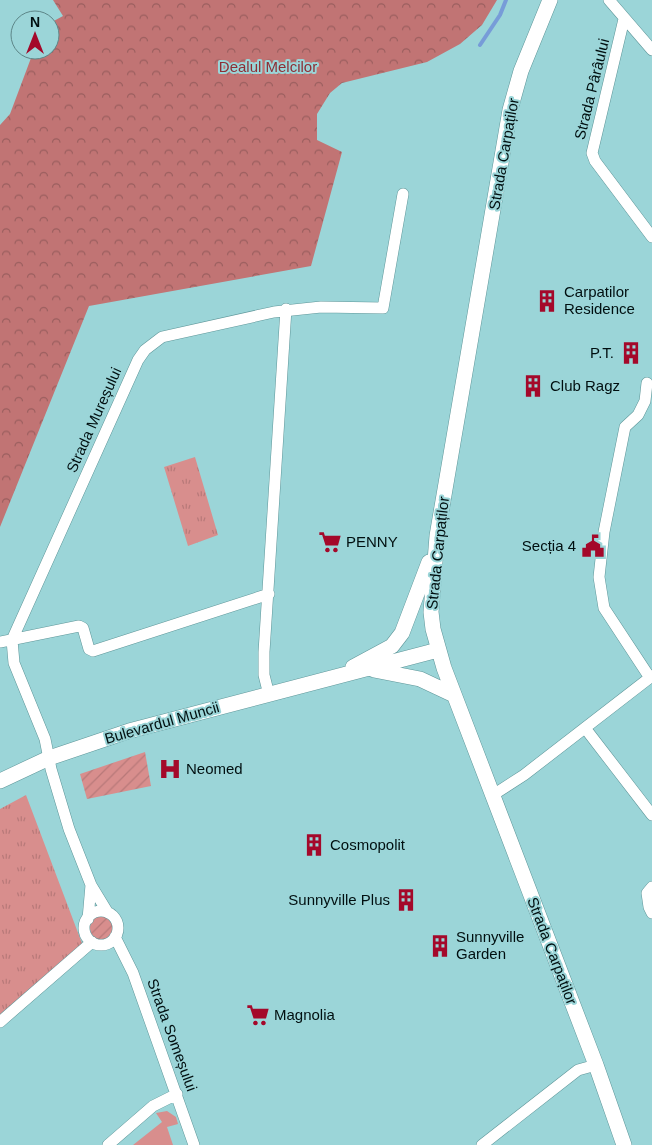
<svg xmlns="http://www.w3.org/2000/svg" width="652" height="1145" font-family="Arial,sans-serif">
<defs>
<pattern id="forest-crowns" width="20" height="18" patternUnits="userSpaceOnUse" patternTransform="scale(1.25)"><rect width="20" height="18" fill="#c17474"/><path d="M2 6a3 3 0 1 1 6 0M12 15a3 3 0 1 1 6 0" fill="none" stroke="#9a5e5e"/></pattern>
<pattern id="park-tufts" width="24" height="20" patternUnits="userSpaceOnUse" patternTransform="scale(1.25)"><rect width="24" height="20" fill="#d88e8d"/><path d="M3 7l-1-3M5 7V3M7 7l1-3M15 17l-1-3M17 17v-4M19 17l1-3" fill="none" stroke="#b87979"/></pattern>
<pattern id="garden-furrows" width="10" height="10" patternUnits="userSpaceOnUse" patternTransform="scale(1.25)"><rect width="10" height="10" fill="#d88e8d"/><path d="M-1 1l2-2M0 10L10 0M9 11l2-2" fill="none" stroke="#b87979"/></pattern>
</defs>
<rect width="100%" height="100%" fill="#9bd5d8"/>
<!-- grass -->
<path fill="#d88e8d" d="M167,1111L176,1117L178,1124L167,1127L173,1145H133L162,1122L156,1113Z"/>
<!-- forest -->
<path fill="url(#forest-crowns)" d="M53,0H497L482,25L460,44L427,62L342,83L330,93L317,114V140L342,152L311,266L89,306L0,527V125L10,114L34,50H50V23L63,16Z"/>
<!-- park -->
<path fill="url(#park-tufts)" d="M195,457L218,535L188,546L164,467Z
M26,795L83,946L0,1018V809Z"/>
<!-- garden -->
<path fill="url(#garden-furrows)" d="M145,752L151,786L87,799L80,774Z
M90 928a12 12 0 1 1 24 0a12 12 0 1 1-24 0Z"/>
<g fill="none" stroke-linecap="round" stroke-linejoin="round">
<!-- stream -->
<path stroke="#779cd8" stroke-width="4" d="M480,45L500,15L506,0"/>
<defs>
<path id="minor" d="M609,0L652,50
M624,19L592,153L595,161L652,237
M647,383L645,401L638,415L625,427L604,532L599,577L604,608L650,678
M0,642L79,626L83,628L89,649L93,651L269,594
M269,695L264,675V652L286,309
M585,728L652,815
M493,795L524,775L652,676
M652,887L647,893L649,907L652,913
M84 928a17 17 0 1 1 34 0a17 17 0 1 1-34 0Z
M108,913L91,885L69,829L51,769L45,739L14,663L12,640L138,360L145,350L162,337L274,312L321,307L383,308L403,194
M88,919L91,885
M115,937L133,973L194,1145
M0,1022L92,942
M108,1145L153,1106L177,1094
M482,1145L578,1070L596,1065"/>
<path id="secondary" d="M550,0L521,71L510,110L437,536L431,612L433,629L444,668L596,1065L624,1145
M353,667L392,646L402,633L429,562
M374,670L420,679L454,695
M0,781L49,758L129,731L438,650"/>
</defs>
<!-- minor casing -->
<use href="#minor" stroke="#5e9699" stroke-width="12"/>
<!-- secondary casing -->
<use href="#secondary" stroke="#5e9699" stroke-width="16"/>
<!-- minor -->
<use href="#minor" stroke="#fff" stroke-width="11"/>
<!-- secondary -->
<use href="#secondary" stroke="#fff" stroke-width="15"/>
</g>
<!-- icons -->
<defs>
<symbol id="building-bare" viewBox="-9 -9 18 18"><path d="M-4-6H4V6H1V3H-1V6H-4ZM-2.5-4.3h1.7v1.8h-1.7ZM.8-4.3h1.7v1.8H.8ZM-2.5-1h1.7V.8h-1.7ZM.8-1h1.7V.8H.8Z" fill="#a4082a" stroke="#9bd5d8" stroke-width="2.5" paint-order="stroke"/></symbol>
<symbol id="supermarket-bare" viewBox="-9 -9 18 18"><path d="M-6-5.5h2.5l.6 2H6L4.5 2H-2.5L-4.4-4H-6ZM-1.5 3.2a1.3 1.3 0 1 0 .1 0ZM3 3.2a1.3 1.3 0 1 0 .1 0Z" fill="#a4082a" stroke="#9bd5d8" stroke-width="2.5" paint-order="stroke"/></symbol>
<symbol id="civic-bare" viewBox="-9 -9 18 18"><path d="M-.6-6.5H3V-4.5H.6V-3L4-1V1h2V6H-6V1h2V-1L-.6-3ZM-1.2 2.5V6h2.4V2.5Z" fill="#a4082a" stroke="#9bd5d8" stroke-width="2.5" paint-order="stroke"/></symbol>
<symbol id="hospital-bare" viewBox="-9 -9 18 18"><path d="M-5-5h3v3.5h4V-5h3V5h-3V1.5h-4V5h-3Z" fill="#a4082a" stroke="#9bd5d8" stroke-width="2.5" paint-order="stroke"/></symbol>
</defs>
<g fill-rule="evenodd">
<use href="#building-bare" x="531" y="285" width="32" height="32"/>
<use href="#building-bare" x="615" y="337" width="32" height="32"/>
<use href="#building-bare" x="517" y="370" width="32" height="32"/>
<use href="#supermarket-bare" x="314" y="526" width="32" height="32"/>
<use href="#civic-bare" x="577" y="530" width="32" height="32"/>
<use href="#hospital-bare" x="154" y="753" width="32" height="32"/>
<use href="#building-bare" x="298" y="829" width="32" height="32"/>
<use href="#building-bare" x="390" y="884" width="32" height="32"/>
<use href="#building-bare" x="424" y="930" width="32" height="32"/>
<use href="#supermarket-bare" x="242" y="999" width="32" height="32"/>
</g>
<g text-anchor="middle" stroke-width="4" stroke-linejoin="round" paint-order="stroke">
<!-- park labels -->
<g font-size="15" fill="#8d2e35" stroke="#9bd5d8">
<text x="268" y="72">Dealul Melcilor</text>
</g>
<!-- street labels -->
<g font-size="15" fill="#000f10" stroke="#9bd5d8">
<text transform="translate(592 89) rotate(-76)" y="5">Strada Pârâului</text>
<text transform="translate(504 154) rotate(-80)" y="5">Strada Carpaților</text>
<text transform="translate(94 420) rotate(-66)" y="5">Strada Mureșului</text>
<text transform="translate(438 553) rotate(-84)" y="5">Strada Carpaților</text>
<text transform="translate(162 723) rotate(-16)" y="5">Bulevardul Muncii</text>
<text transform="translate(552 951) rotate(69)" y="5">Strada Carpaților</text>
<text transform="translate(172 1035) rotate(70)" y="5">Strada Someșului</text>
</g>
<!-- poi labels -->
<g font-size="15" fill="#000f10" stroke="#9bd5d8" text-anchor="start">
<text x="564" y="297">Carpatilor<tspan x="564" dy="17">Residence</tspan></text>
<text x="614" y="358" text-anchor="end">P.T.</text>
<text x="550" y="391">Club Ragz</text>
<text x="346" y="547">PENNY</text>
<text x="576" y="551" text-anchor="end">Secția 4</text>
<text x="186" y="774">Neomed</text>
<text x="330" y="850">Cosmopolit</text>
<text x="390" y="905" text-anchor="end">Sunnyville Plus</text>
<text x="456" y="942">Sunnyville<tspan x="456" dy="17">Garden</tspan></text>
<text x="274" y="1020">Magnolia</text>
</g>
</g>
<!-- north arrow -->
<g transform="translate(35 35)"><circle r="24" fill="#9bd5d8" stroke="#5d8688"/>
<path d="M0-4L9 19L0 12L-9 19Z" fill="#a4082a"/>
<text y="-8" font-size="14" font-weight="bold" text-anchor="middle" fill="#000f10">N</text>
</g>
</svg>
